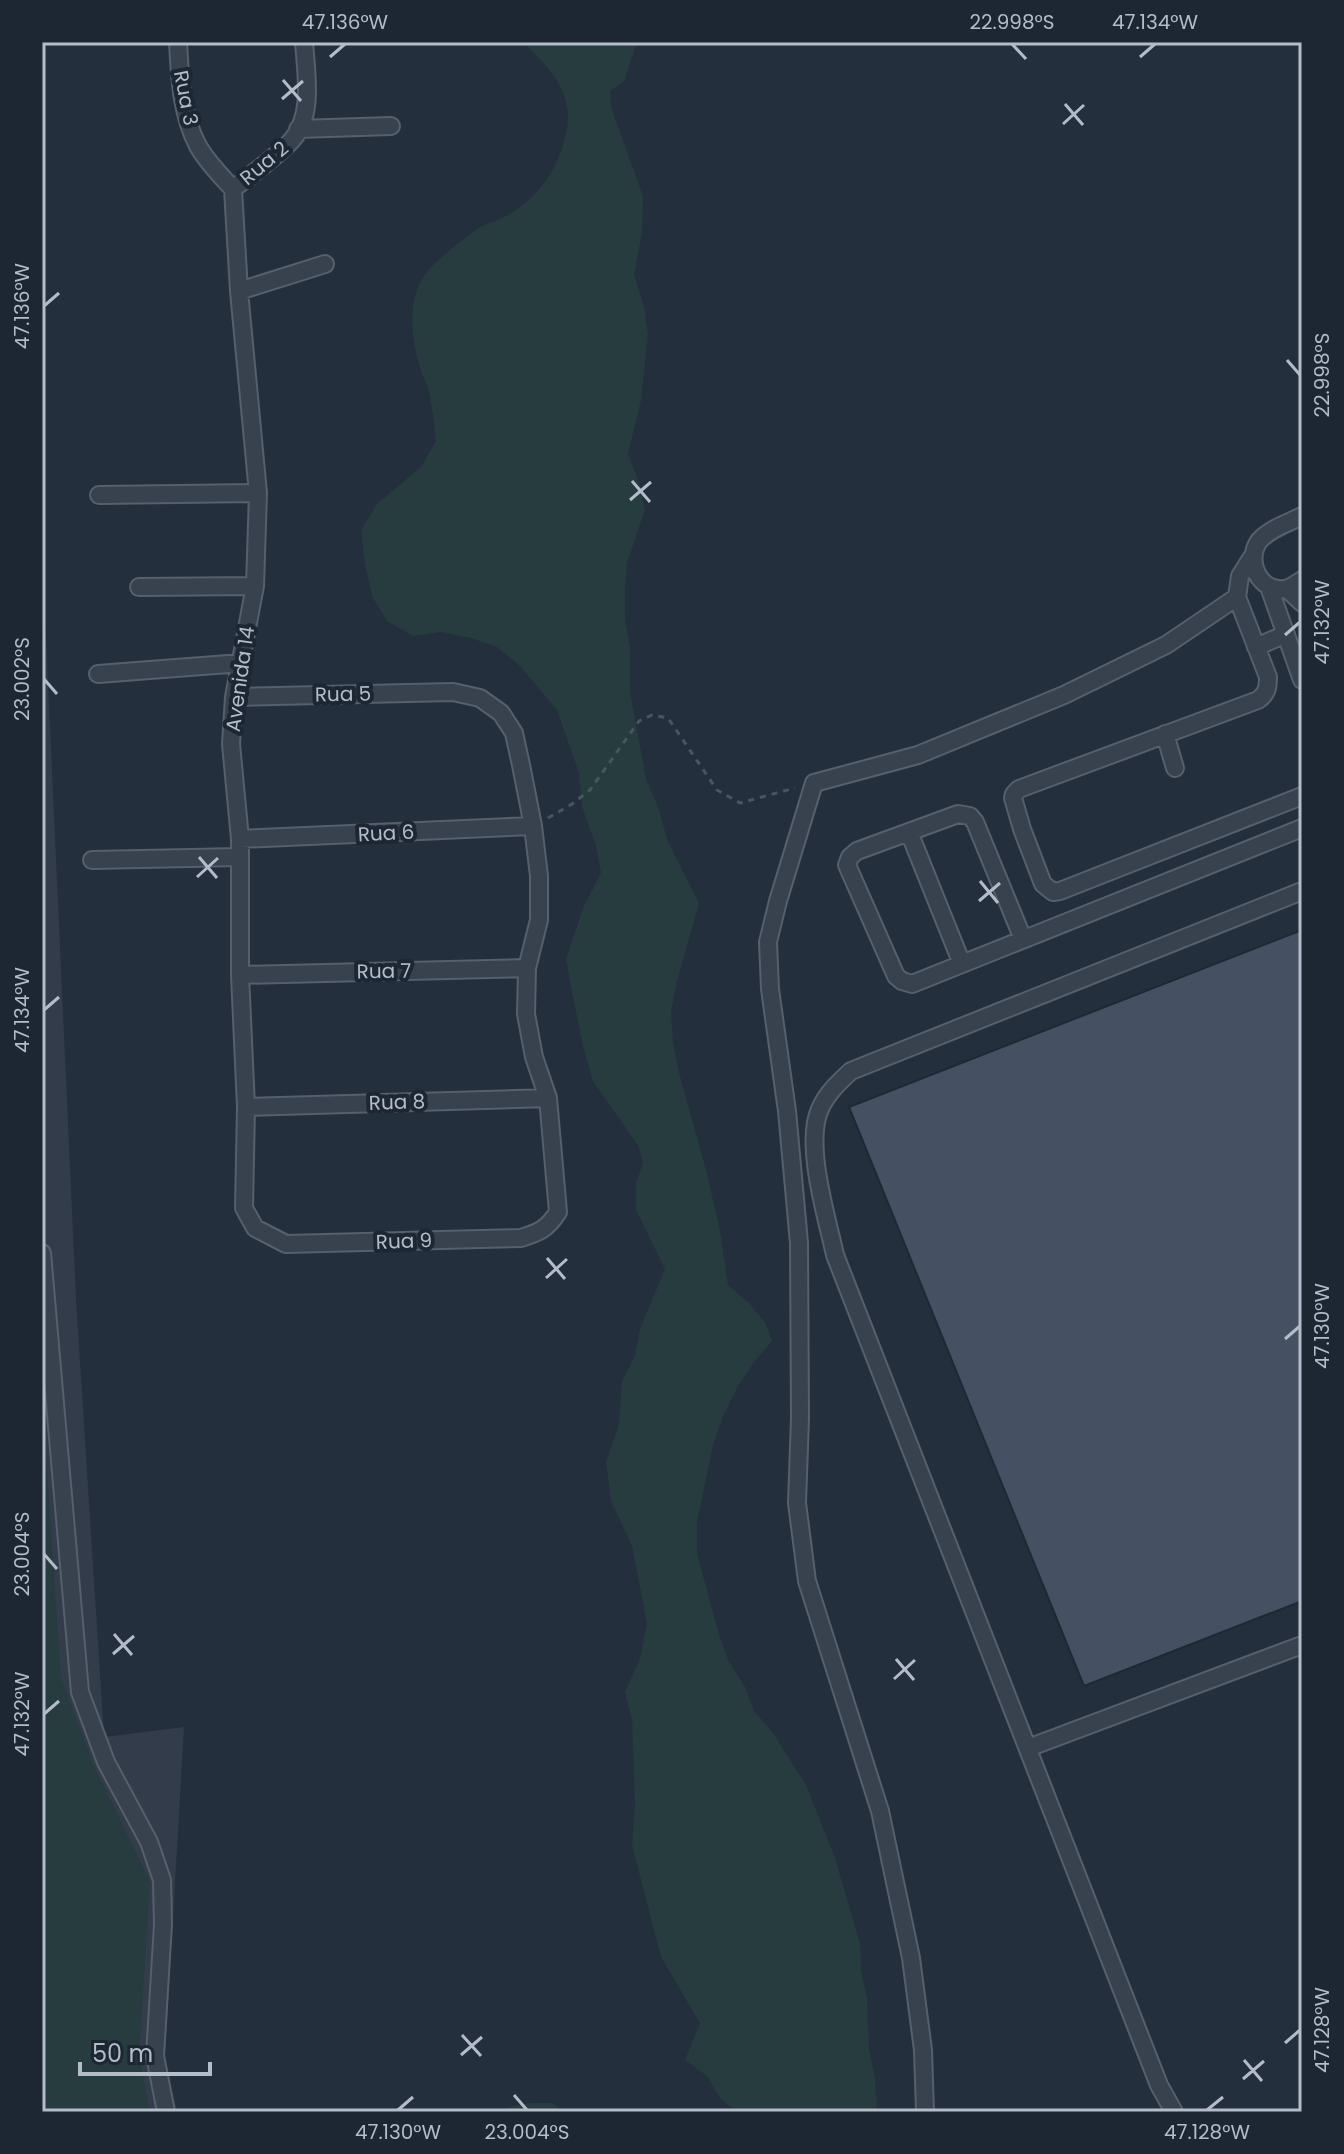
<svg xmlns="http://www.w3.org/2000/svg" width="1344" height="2154" font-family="Poppins,sans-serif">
<rect width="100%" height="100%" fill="#242f3e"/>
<!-- airport -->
<path fill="#323c4b" d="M42,551L76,1299L104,1737L184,1727L165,2057L177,2112H42Z"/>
<!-- green -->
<path fill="#263c3f" d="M523,42H637L624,81L610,91L611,107L643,196L642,232L634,275L644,306L648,335L641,400L628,454L639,482L645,510L627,563L625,590V620L630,648V692L646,779L658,807L668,842L699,903L676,985L671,1013L673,1042L678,1069L707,1174L720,1231L728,1285L749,1303L766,1324L772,1341L755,1361L738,1386L724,1414L713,1445L697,1522V1554L720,1638L729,1662L745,1687L754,1711L773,1733L806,1785L835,1858L860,1944L861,1971L867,1998L869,2050L875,2077L877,2112H736L720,2098L707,2076L685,2060L700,2023L661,1957L632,1845L635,1804L632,1720L625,1692L640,1659L647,1623L632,1546L611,1501L606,1462L619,1424L622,1381L635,1356L640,1329L665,1269L636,1210V1184L643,1163L639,1147L593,1081L583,1046L571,987L566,959L584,906L601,873L596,846L582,807L579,773L557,710L520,666L497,647L471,638L441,632L413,636L387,621L372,596L365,564L361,530L377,504L421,467L436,441C434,423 432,404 428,387C426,381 422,376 421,370C412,343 407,307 421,281C426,271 437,261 445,254C456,245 467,236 479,228C487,223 498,221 506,216C537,198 554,175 564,142C578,96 553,72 523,42Z
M42,1404L61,1678L93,1764L150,1882L139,2055L150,2112H42Z
M529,2103H552L566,2112H488Z"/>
<!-- building -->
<path fill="#455162" stroke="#1f2835" stroke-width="2" d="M1302,930V1601L1084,1686L849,1107Z"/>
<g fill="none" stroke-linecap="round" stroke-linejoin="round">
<defs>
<path id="minor" d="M178,42C180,77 181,114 198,146C207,162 221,176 233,189
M298,129L391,126
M233,189L239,291L258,493L255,586L234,697L231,744L240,839V975L246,1107L244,1208L255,1228L286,1244L521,1238C540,1232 547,1229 558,1212L548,1098L534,1057L526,1014L527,968L539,920V876L533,826L521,765L514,733L501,713L480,698L453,692L234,697
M233,189C250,175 278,156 292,140C314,115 306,73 304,42
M239,291L325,264
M99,495L258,493
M1302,516C1288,523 1269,529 1259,541C1245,561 1259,592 1285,589C1291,588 1297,583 1302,580
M1252,557L1240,576L1237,597L1268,677C1268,687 1267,694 1258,700L1019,789L1014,794L1013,798L1022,829L1043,884L1053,892L1060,891L1302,796
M139,587L255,586
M1269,587L1302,680
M1287,589L1302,603
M1256,647L1286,634
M98,674L241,663
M1165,734L1175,768
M909,832L962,964
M240,839L533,826
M92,860L240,857
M1023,939L975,822L970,816L958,814L857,851L850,857L847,865L896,976L902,981L912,984L1302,828
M240,975L527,968
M246,1107L548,1098
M42,1253L80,1692L106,1762L149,1842L162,1880L163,1924L155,2056L166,2112
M1028,1748L1302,1645
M925,2112L923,2050L911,1958L880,1811L807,1581L797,1503L800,1418L799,1243L787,1111L770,989L768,942L778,901L814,783L918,755L1064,695L1166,645L1237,597
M1174,2112L1159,2085L835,1255C827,1218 804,1144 820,1109C827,1093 839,1082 851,1071L1302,891"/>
</defs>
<!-- minor casing -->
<use href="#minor" stroke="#565f6c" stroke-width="20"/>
<!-- path -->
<path stroke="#44595c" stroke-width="3" stroke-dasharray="6 6" stroke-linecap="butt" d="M548,818L572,804L590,790L639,721L652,715L668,718L717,790L740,803L795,788"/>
<!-- minor -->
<use href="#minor" stroke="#38414e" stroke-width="16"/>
</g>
<!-- ticks -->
<path fill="none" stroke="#b4bcc9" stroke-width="3" d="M1012,44L1026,59M330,57L345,44M1140,57L1155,44M283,80L301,101M282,99L303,81M1065,104L1083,125M1063,124L1084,105M44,306L59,293M1287,360L1300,375M632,481L650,502M630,500L651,482M1285,635L1300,622M44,679L57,694M199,857L217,878M197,877L218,858M980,881L998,903M979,901L1000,883M44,1010L59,997M547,1258L565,1279M546,1278L567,1259M1285,1339L1300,1326M44,1554L57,1569M114,1634L132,1655M113,1654L134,1636M896,1659L914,1680M894,1679L915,1660M44,1714L59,1701M462,2035L481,2056M1285,2043L1300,2030M461,2055L482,2037M1244,2060L1262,2081M1243,2079L1264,2061M514,2095L527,2110M398,2110L413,2097M1207,2110L1223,2097"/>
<g text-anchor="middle" stroke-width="8" stroke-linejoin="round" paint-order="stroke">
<!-- street labels -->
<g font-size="20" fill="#b4bcc9" stroke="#1d2633">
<text transform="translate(186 98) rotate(79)" y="7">Rua 3</text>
<text transform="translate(264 163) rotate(-40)" y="7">Rua 2</text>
<text transform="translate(240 679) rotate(-82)" y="7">Avenida 14</text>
<text transform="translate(343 694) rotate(-1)" y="7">Rua 5</text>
<text transform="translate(386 833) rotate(-3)" y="7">Rua 6</text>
<text transform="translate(384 971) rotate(-1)" y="7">Rua 7</text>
<text transform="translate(397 1102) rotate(-2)" y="7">Rua 8</text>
<text transform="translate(404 1241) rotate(-2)" y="7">Rua 9</text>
</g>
</g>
<!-- border -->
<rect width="1344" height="2154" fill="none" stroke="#1d2633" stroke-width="88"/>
<!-- scale -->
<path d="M80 2062v12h130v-12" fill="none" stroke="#b4bcc9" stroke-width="4"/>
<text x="92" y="2062" font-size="24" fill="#b4bcc9" stroke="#1d2633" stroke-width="6" paint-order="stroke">50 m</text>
<rect x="44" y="44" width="1256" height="2066" fill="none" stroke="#b4bcc9" stroke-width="3"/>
<g font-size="20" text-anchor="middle" fill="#b4bcc9">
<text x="345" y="29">47.136°W</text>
<text x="1012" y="29">22.998°S</text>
<text x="1155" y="29">47.134°W</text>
<text transform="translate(22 306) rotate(-90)" y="7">47.136°W</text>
<text transform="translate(1322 375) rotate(-90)" y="7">22.998°S</text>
<text transform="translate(1322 622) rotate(-90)" y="7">47.132°W</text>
<text transform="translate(22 679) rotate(-90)" y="7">23.002°S</text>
<text transform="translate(22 1010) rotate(-90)" y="7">47.134°W</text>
<text transform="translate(1322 1326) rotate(-90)" y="7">47.130°W</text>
<text transform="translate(22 1554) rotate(-90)" y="7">23.004°S</text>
<text transform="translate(22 1714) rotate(-90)" y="7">47.132°W</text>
<text transform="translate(1322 2030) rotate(-90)" y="7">47.128°W</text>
<text x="398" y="2139">47.130°W</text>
<text x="527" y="2139">23.004°S</text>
<text x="1207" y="2139">47.128°W</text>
</g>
</svg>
